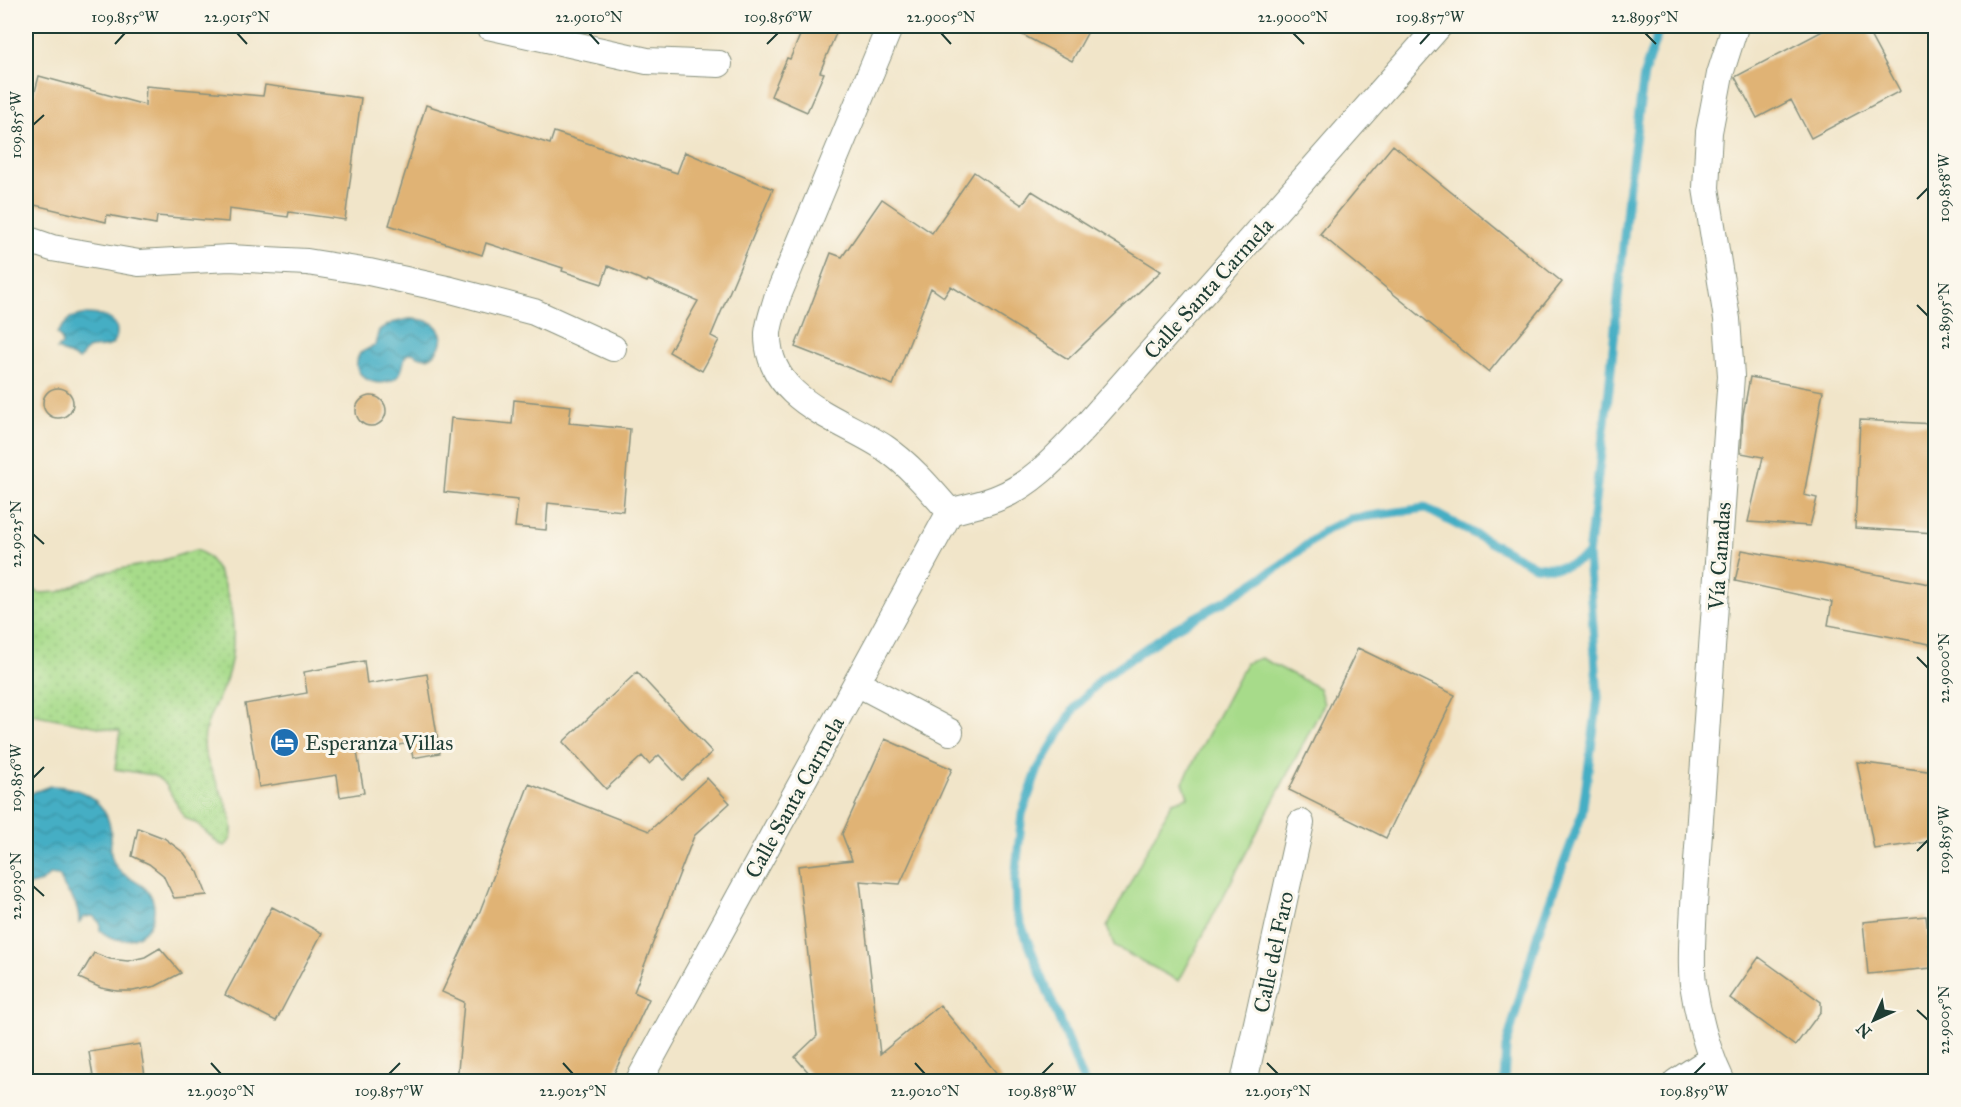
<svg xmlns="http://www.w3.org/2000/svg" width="1961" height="1107" font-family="'IM FELL Great Primer',serif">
<defs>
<pattern id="grass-dots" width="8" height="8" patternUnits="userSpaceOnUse" patternTransform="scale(1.5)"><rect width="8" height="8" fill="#a7db8a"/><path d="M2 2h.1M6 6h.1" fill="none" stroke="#8fbd78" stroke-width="1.8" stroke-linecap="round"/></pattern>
<pattern id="water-waves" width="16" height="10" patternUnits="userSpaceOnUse" patternTransform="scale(1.5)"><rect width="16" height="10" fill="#45aec4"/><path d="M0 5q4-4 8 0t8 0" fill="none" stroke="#398fa0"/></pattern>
</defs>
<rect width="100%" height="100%" fill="#fbf7ec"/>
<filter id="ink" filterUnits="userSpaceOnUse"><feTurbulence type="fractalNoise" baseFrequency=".0167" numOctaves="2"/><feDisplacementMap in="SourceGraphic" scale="12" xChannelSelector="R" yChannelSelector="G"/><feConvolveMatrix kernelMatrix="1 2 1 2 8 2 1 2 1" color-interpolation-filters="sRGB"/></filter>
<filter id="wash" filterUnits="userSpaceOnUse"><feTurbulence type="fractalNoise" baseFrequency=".008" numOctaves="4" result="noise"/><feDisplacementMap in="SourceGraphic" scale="24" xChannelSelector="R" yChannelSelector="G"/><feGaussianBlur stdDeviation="1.35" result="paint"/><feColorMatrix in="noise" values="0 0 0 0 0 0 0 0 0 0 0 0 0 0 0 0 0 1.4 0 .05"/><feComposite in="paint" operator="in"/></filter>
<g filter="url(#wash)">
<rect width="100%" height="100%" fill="#f1e5c9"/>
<!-- grass -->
<path fill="url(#grass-dots)" stroke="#638c5f" stroke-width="1.5" d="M195,550C209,553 216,567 222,580C236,611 237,650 225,683C216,706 200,727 205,753C209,776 248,828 225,846L219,844L196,823L184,817L166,785L159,779L153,775L115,769L120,731L26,713V587L40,593L59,592L105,572L157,562Z"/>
<!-- garden -->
<path fill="#a7db8a" stroke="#638c5f" stroke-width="1.5" d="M1261,658L1319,688L1324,704L1179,981L1115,947L1107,927L1172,802L1188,797L1183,782L1246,663Z"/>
<!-- water -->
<path fill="url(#water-waves)" stroke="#32767c" stroke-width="1.5" d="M86,314C98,314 118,317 117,332C117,337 115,342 111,345C103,349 95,346 87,349L79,360L57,349L62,345V340L57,333L70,318Z
M409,319C424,319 438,321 442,337C441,347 434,361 421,357C418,356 415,354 412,353L406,355C402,363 404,371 397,377C380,392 346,376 360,353L375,345L379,330L392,323Z
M50,786C81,785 110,802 111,836C111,845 109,854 114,863C123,881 147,880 153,901C161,932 123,953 100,930V923L93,916L84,917L79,923C79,907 75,901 66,890C62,885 63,881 59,876L49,875L42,882L26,886V798L34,792Z"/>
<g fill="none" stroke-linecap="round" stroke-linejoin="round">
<!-- stream -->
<path stroke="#45aec4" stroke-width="9" d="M1084,1082L1016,912L1015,879L1022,814L1038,769L1074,709L1100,680L1136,655L1174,629L1227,600L1281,565L1326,530L1349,519L1425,508L1535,566C1560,569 1567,568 1588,555
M1504,1082L1506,1047L1538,933L1582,814L1598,698L1588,555L1609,390L1629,185L1644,74L1660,26"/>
</g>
<g id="blocks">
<!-- building -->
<path fill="#e0b375" d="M804,26H839L820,72L824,73L807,112L771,96L787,58L790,59Z
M1006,26H1091L1072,61Z
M1832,26H1865L1900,91L1811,138L1791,100L1757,118L1735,77Z
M39,76L145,105L146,86L263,96L265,85L361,98L345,220L289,212L288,217L229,209L228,222L157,216L156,224L107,215L106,222L26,203V126Z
M426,105L550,144L554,132L677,173L685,152L773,189L711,336L719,340L702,371L669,352L698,301L648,280L647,282L608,266L602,284L562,271L563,268L486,243L482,255L389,225Z
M1393,145L1562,282L1489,372L1320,234Z
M974,172L1022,205L1032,191L1161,271L1068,359L951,286L944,297L931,288L893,385L795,347L831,253L842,257L882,199L932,233Z
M1750,377L1823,391L1804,495L1817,498L1810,526L1748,522L1763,457L1741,453L1743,415Z
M43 403a15 15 0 1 1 30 0a15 15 0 1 1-30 0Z
M356 411a15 15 0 1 1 30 0a15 15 0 1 1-30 0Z
M514,400L571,406L569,423L630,429L623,511L548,503L546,530L515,527L518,500L444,492L451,418L512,424Z
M1860,420L1935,424V533L1855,528Z
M1742,550L1935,585V645L1828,625L1832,602L1735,581Z
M1358,648L1455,695L1386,838L1289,790Z
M364,661L367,684L427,674L440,753L413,758L410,743L357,752L364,793L340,797L337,775L259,787L245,704L307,693L304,672Z
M637,672L712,752L682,780L659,755L649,764L642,756L606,789L563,742Z
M885,739L952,769L900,884L860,881L880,1054L940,1005L1004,1082H817L795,1057L817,1036L798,866L852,860L842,834Z
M1857,762L1935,772V841L1874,849Z
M707,778L730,803L694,836L634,992L649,999L610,1082H457L464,1002L442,992L480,911L529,784L649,831Z
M138,828L164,838L184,853L198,872L207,895L174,898L163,875L149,864L132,856Z
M272,907L322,933L276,1021L225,995Z
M1926,916L1932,968L1868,974L1863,922Z
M160,948L181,973L156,986L133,991H117L101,988L79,978L94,953L110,959L128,961L145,957Z
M1759,957L1821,1002V1011L1795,1046L1730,998Z
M140,1044L146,1082H94L89,1052Z"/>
</g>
</g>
<g filter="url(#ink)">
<use href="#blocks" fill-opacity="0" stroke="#88917e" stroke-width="1.5"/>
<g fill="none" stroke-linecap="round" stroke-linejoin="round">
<defs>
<path id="minor" d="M488,26L647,61L719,64
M890,26L777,298C774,309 769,322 768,333C766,400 840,418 885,448C910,465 930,489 950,512
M26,239L52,248L139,263L229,258L307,262L369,272L451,290L534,312L613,348
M857,683L950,732
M638,1082L950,512C966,507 985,504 1000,497C1034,483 1059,454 1084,428L1439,26
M1244,1082L1301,823
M1676,1082L1711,1059
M1722,1082C1707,1051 1698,1017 1693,984C1690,958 1693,930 1694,905L1731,376L1727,319L1706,188L1709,132L1720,74L1734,30"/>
</defs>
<!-- minor casing -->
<use href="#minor" stroke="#88917e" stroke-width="28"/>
<!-- minor -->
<use href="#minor" stroke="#fff" stroke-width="26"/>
</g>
</g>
<!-- ticks -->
<path fill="none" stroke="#1f3d34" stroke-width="2" d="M237,33L247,44M589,33L599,44M941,33L951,44M1293,33L1304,44M1645,33L1656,44M115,44L125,33M767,44L778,33M1420,44L1430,33M33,125L44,115M1917,199L1928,188M1917,305L1928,316M33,534L44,544M1917,657L1928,668M33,778L44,767M1917,851L1928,840M33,886L44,896M1917,1010L1928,1020M211,1063L221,1074M563,1063L573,1074M915,1063L925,1074M1267,1063L1278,1074M389,1074L400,1063M1042,1074L1053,1063M1694,1074L1705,1063"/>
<!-- icons -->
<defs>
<symbol id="hotel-disc" viewBox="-11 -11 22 22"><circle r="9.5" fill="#1f6fb2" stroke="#fbf7ec"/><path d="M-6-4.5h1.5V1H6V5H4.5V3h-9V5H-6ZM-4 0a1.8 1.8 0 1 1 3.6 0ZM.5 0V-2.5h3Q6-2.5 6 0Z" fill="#fff"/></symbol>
</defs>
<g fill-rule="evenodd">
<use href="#hotel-disc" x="268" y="726" width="33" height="33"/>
</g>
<g text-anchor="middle" stroke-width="6" stroke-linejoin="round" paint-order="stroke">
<!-- street labels -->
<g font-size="22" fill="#1f3d34" stroke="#fbf7ec">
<text transform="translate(1208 288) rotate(-48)" y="8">Calle Santa Carmela</text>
<text transform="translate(1719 556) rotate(-86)" y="8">Vía Canadas</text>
<text transform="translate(794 797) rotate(-61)" y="8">Calle Santa Carmela</text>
<text transform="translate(1273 952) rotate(-78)" y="8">Calle del Faro</text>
</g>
<!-- poi labels -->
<g font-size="22" fill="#1f3d34" stroke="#fbf7ec" text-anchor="start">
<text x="305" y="750">Esperanza Villas</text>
</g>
</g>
<!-- margin -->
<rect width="1961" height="1107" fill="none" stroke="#fbf7ec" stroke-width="66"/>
<!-- north arrow -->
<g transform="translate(1874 1020) rotate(225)" stroke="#fbf7ec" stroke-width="4.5" paint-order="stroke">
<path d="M0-4.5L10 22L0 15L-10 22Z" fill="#1f3d34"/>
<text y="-9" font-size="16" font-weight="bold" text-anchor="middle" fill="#1f3d34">N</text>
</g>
<rect x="33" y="33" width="1895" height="1041" fill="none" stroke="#1f3d34" stroke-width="2"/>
<g font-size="15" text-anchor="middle" fill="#1f3d34">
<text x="125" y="22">109.855°W</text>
<text x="237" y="22">22.9015°N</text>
<text x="589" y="22">22.9010°N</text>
<text x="778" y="22">109.856°W</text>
<text x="941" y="22">22.9005°N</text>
<text x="1293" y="22">22.9000°N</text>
<text x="1430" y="22">109.857°W</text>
<text x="1645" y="22">22.8995°N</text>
<text transform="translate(16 125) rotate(-90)" y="5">109.855°W</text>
<text transform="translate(1944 188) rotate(-90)" y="5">109.858°W</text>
<text transform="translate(1944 316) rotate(-90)" y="5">22.8995°N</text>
<text transform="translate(16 534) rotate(-90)" y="5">22.9025°N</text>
<text transform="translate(1944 668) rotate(-90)" y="5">22.9000°N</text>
<text transform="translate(16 778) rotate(-90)" y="5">109.856°W</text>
<text transform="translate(1944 840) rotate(-90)" y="5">109.859°W</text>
<text transform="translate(16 886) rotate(-90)" y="5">22.9030°N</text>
<text transform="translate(1944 1020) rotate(-90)" y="5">22.9005°N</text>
<text x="221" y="1096">22.9030°N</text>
<text x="389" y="1096">109.857°W</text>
<text x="573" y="1096">22.9025°N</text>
<text x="925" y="1096">22.9020°N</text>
<text x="1042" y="1096">109.858°W</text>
<text x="1278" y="1096">22.9015°N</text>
<text x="1694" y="1096">109.859°W</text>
</g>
</svg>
